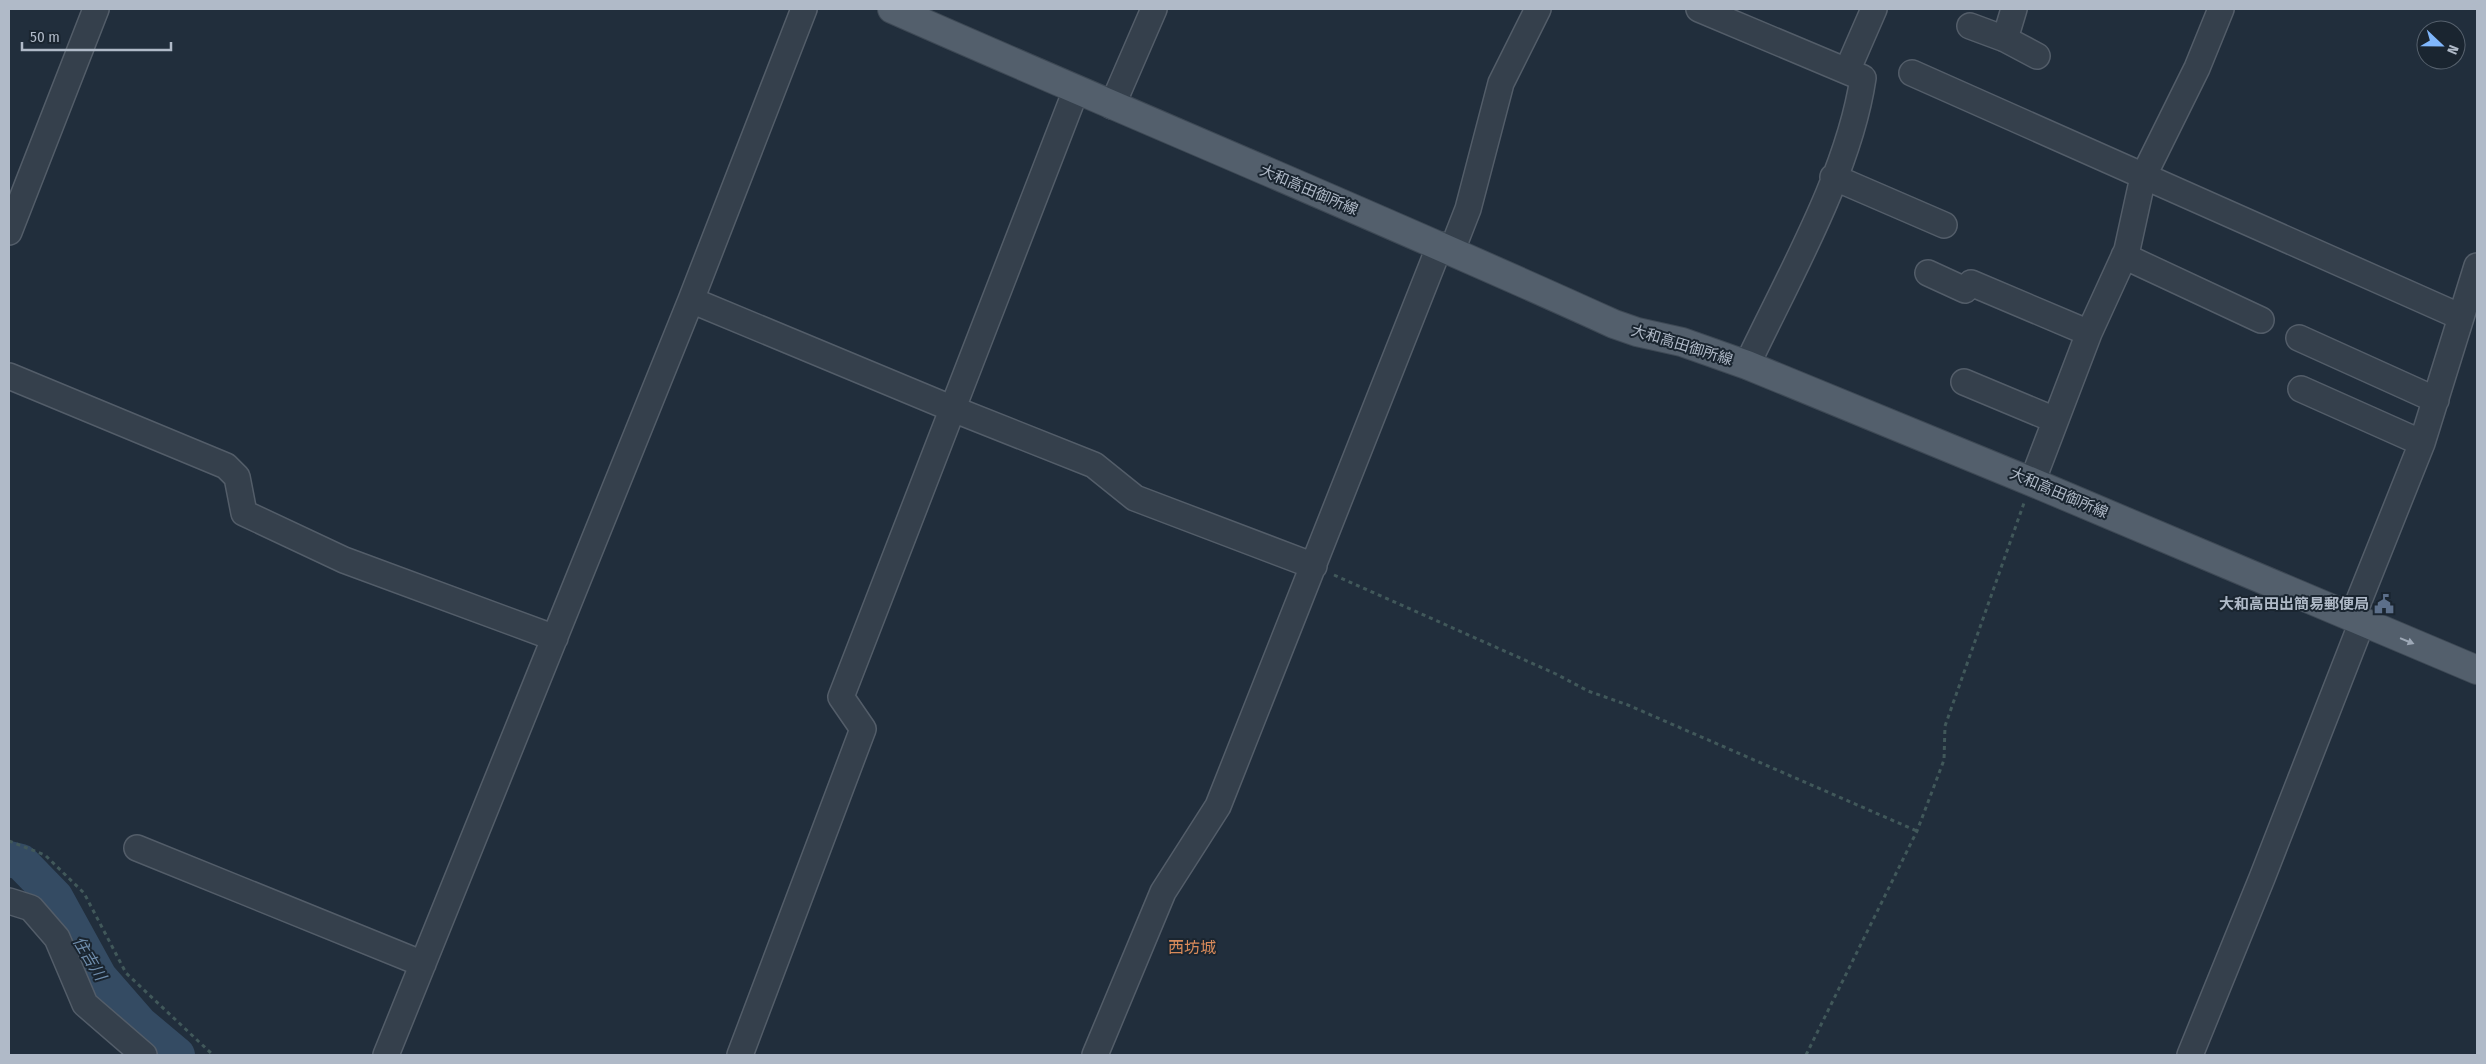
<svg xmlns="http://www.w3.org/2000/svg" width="2486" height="1064" font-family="'Fira Sans Condensed','Noto Sans JP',sans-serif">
<rect width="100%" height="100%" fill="#212e3c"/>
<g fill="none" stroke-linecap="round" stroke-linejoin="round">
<!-- river -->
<path stroke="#344b63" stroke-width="36" d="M9,859L21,862L55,897L99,977L140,1024L177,1055"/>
<defs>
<path id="minor" d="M1699,9L1863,78C1849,173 1788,278 1747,365
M1970,26L2005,39L2037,56
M2005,39L2014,9
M1847,71L1874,9
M1912,73L2461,317
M1112,106L1154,9
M1833,177L1944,225
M9,232L96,9
M1452,250L1468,209L1501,83L1538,9
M2124,256L2261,320
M1928,273L1965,290L1971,283L2089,333
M691,300L953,409L1094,465L1135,498L1314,566
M2299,338L2436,400
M9,376L226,466L237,477L244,513L344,560L555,638
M1964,382L2055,420
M2301,389L2422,443
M2032,482L2089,333L2127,250L2143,177L2197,68L2221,9
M2352,618L2422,443L2477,266
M137,848L423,964
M9,901L31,908L57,938L85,1004L144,1055
M386,1055L691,300L804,9
M740,1055L863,729L841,697L1076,90
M1095,1055L1163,892L1218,806L1440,245
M2190,1055L2262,878L2362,622"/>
<path id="major" d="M892,9C1132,115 1375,215 1614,324L1637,332L1682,342L1747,365L2032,482L2477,670"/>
</defs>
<!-- minor casing -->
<use href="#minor" stroke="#535d69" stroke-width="28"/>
<!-- major casing -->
<use href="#major" stroke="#3e4955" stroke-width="30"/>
<!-- path -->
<path stroke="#41585a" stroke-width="3" stroke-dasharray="4 4" stroke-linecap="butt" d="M1334,575L1556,674L1588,691L1628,705L1917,831
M9,841L45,855L84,893L126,973L213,1055
M1806,1055L1917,831L1944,760L1945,726L2024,503"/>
<!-- minor -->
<use href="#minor" stroke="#35404c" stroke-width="25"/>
<!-- major -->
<use href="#major" stroke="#535f6c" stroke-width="28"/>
</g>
<!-- one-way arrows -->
<defs><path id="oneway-solid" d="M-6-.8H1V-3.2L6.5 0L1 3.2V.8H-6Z" transform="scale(1.25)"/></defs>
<use fill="#9da8b6" href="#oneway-solid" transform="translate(2407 641) rotate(22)"/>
<!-- icons -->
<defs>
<symbol id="civic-bare" viewBox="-9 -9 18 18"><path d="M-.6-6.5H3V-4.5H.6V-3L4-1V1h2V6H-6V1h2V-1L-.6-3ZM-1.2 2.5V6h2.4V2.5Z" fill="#5c6f8a" stroke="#1a2530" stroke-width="2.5" paint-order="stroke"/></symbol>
</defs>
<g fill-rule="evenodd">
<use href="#civic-bare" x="2370" y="590" width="28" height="28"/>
</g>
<g text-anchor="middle" stroke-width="4" stroke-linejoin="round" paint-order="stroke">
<!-- street labels -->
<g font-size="15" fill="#b0bac8" stroke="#1a2530">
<text transform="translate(1309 190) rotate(23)" y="5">大和高田御所線</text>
<text transform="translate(1682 345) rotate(17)" y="5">大和高田御所線</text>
<text transform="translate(2059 493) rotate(23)" y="5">大和高田御所線</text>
</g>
<!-- poi labels -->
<g font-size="15" font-weight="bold" fill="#b0bac8" stroke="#1a2530" text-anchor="end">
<text x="2369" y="609">大和高田出簡易郵便局</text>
</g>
<!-- neighbourhood labels -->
<g font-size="16" fill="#d88a5a" stroke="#1a2530">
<text x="1192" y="953">西坊城</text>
</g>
<!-- water labels -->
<g font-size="16" font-style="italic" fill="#6f8dac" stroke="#1a2530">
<text transform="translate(90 958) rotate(59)" y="6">住吉川</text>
</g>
</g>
<!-- border -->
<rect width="2486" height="1064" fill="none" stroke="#b0bac8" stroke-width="20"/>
<!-- north arrow -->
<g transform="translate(2441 45) rotate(112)"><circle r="24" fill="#1a2530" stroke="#56616d"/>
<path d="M0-4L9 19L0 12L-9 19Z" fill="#80b7fc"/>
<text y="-8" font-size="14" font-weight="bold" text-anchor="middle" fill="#b0bac8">N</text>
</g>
<!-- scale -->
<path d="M22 42v8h149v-8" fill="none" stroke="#b0bac8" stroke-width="2.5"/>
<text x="30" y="42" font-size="15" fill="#b0bac8" stroke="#1a2530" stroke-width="4" paint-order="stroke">50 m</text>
</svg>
